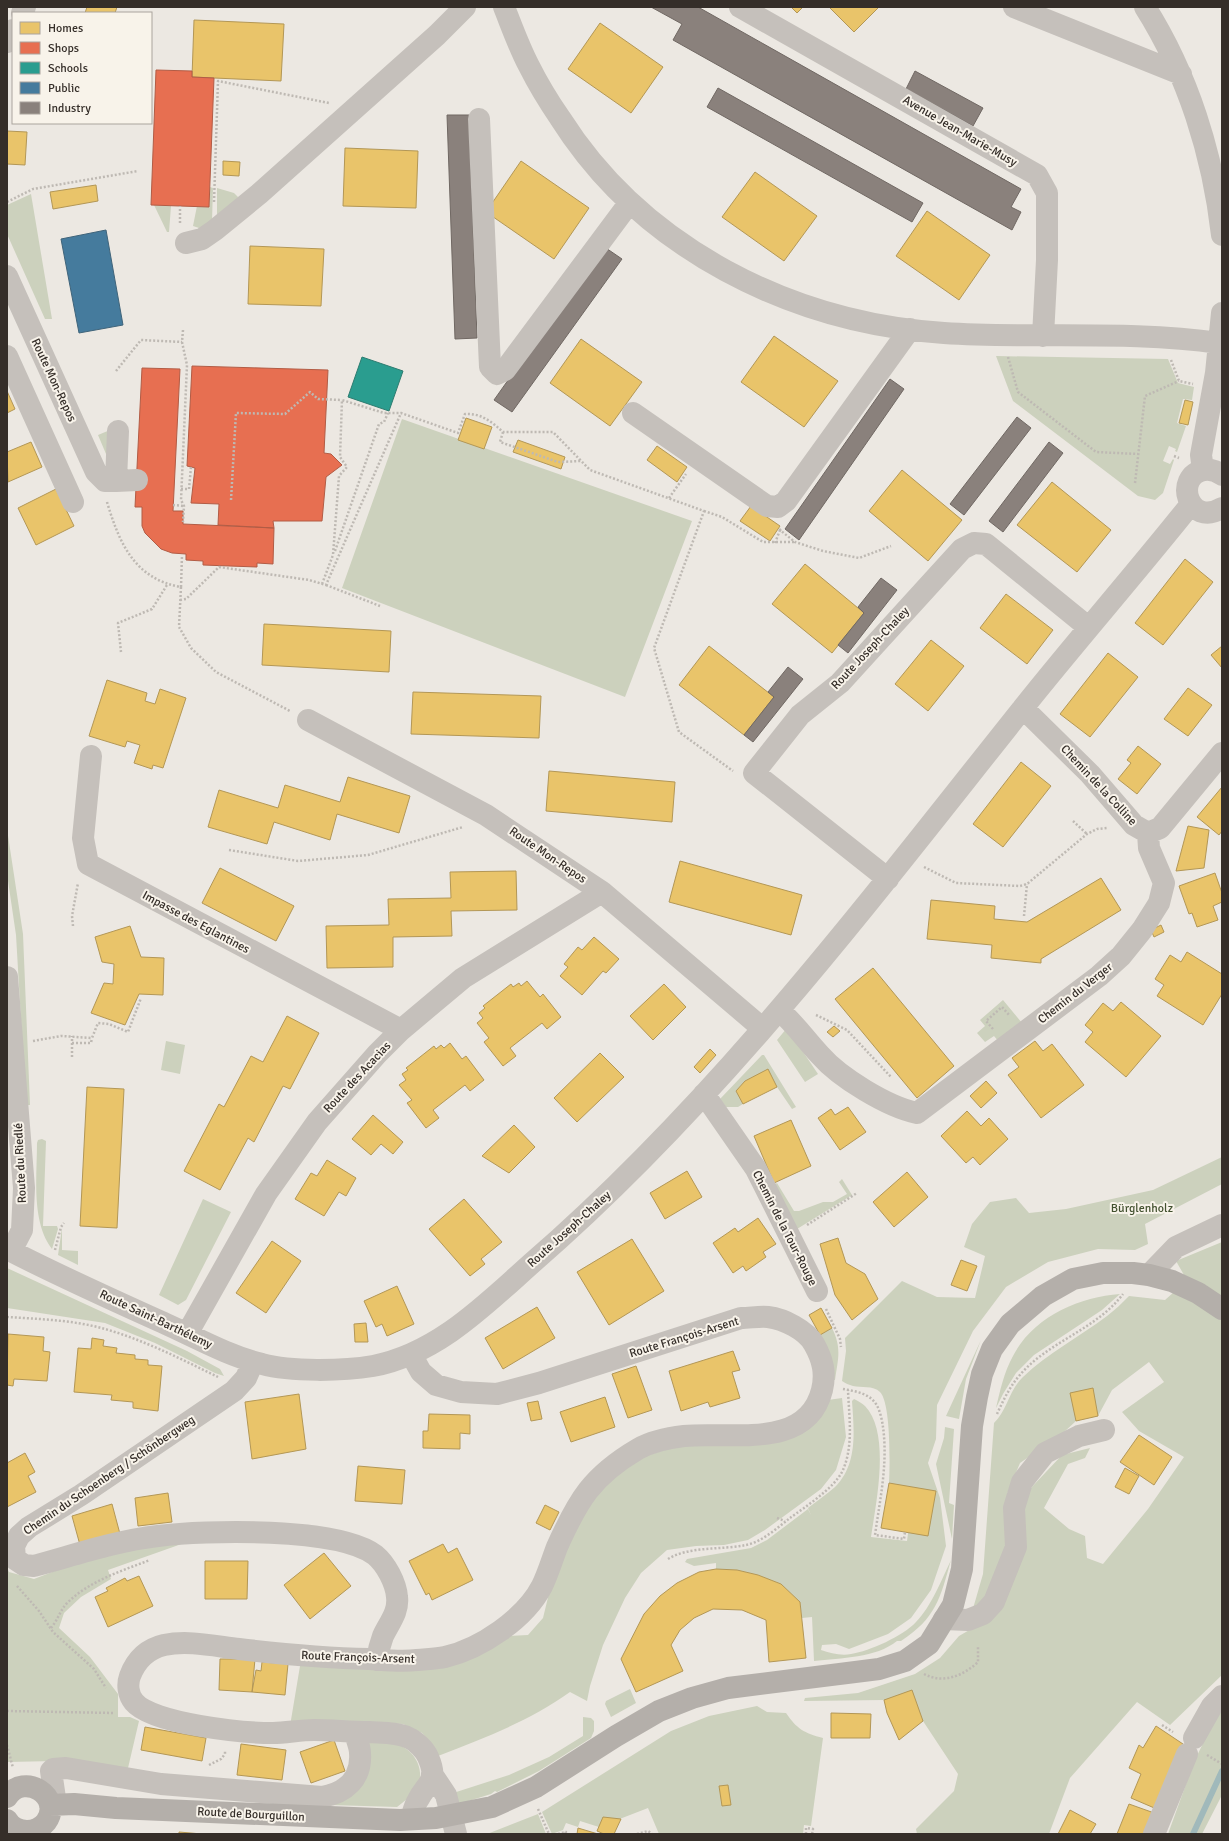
<svg xmlns="http://www.w3.org/2000/svg" width="1229" height="1841" font-family="Signika,sans-serif">
<rect width="100%" height="100%" fill="#ece8e2"/>
<!-- green -->
<path fill="#ccd1bd" d="M210,187L213,188L212,221L202,229L193,226L197,206L209,207Z
M217,188L234,193L238,197L237,200L217,217Z
M31,194L52,319H45L7,234V205Z
M154,205L171,206L169,232H167Z
M996,356L1168,359L1178,383L1194,387L1192,400L1183,399L1177,423L1186,426L1177,452L1175,451L1176,449L1169,446L1163,461L1170,464L1173,459L1174,460L1163,493L1155,500L1138,496L1013,401Z
M402,419L692,521L625,697L342,588Z
M110,430L109,461L98,435Z
M7,829L23,934L30,1105H26L16,935L7,874Z
M1003,1000L1022,1023L999,1042L994,1036L985,1042L977,1033L985,1026L980,1020Z
M787,1028L818,1074L805,1082L777,1040Z
M166,1041L185,1045L180,1074L161,1070Z
M762,1055H764L796,1107L792,1109L777,1087L768,1070L745,1081L736,1091L743,1104L738,1107H726L720,1099Z
M42,1139L46,1141L43,1226H57L58,1229L52,1249C31,1222 37,1176 37,1143L38,1140Z
M1222,1157V1184L1145,1224L1148,1244L1135,1250L1098,1249L1048,1262L1006,1287L973,1331L937,1405L936,1439L928,1463L940,1498L946,1546L931,1590L911,1618L888,1634L849,1649L836,1644L822,1645L821,1650C830,1653 841,1656 851,1654C870,1651 903,1636 916,1622C931,1607 942,1579 951,1560C940,1599 936,1618 901,1641H897C876,1658 841,1658 814,1661L812,1617L802,1618L800,1602L781,1584L758,1575L737,1570L716,1569V1563L694,1566L685,1562L687,1559L751,1548L767,1540L808,1509L811,1515L808,1508C817,1501 827,1494 835,1487C858,1464 854,1431 852,1401L854,1399C858,1401 862,1403 865,1406C891,1433 876,1503 871,1537L907,1541L913,1496L889,1483C890,1466 891,1403 880,1392C873,1385 861,1388 853,1386C849,1385 845,1383 842,1381L846,1351L845,1338L902,1281L937,1297L975,1298L985,1256L964,1247L972,1224L990,1202L1016,1198L1029,1213L1066,1209L1153,1190Z
M842,1179L852,1195L797,1229L774,1185L777,1183L794,1211H799L823,1202H833L847,1194L839,1182Z
M203,1199L231,1212L186,1300L178,1305L159,1295Z
M62,1228V1250L78,1251V1265L58,1255Z
M1222,1242V1675L1170,1725L1137,1702L1070,1778L1049,1834H917L916,1829L954,1791L958,1774L923,1721L884,1700L804,1701L805,1698L858,1693L915,1674L940,1658L959,1636L985,1621L1029,1490L1062,1455L1090,1448L1085,1458L1068,1464L1044,1508L1069,1529L1085,1536L1087,1558L1103,1564L1148,1509L1184,1457L1139,1431L1122,1412L1164,1382L1149,1362L1112,1390L1098,1416L1076,1421L1063,1433L1020,1463L1007,1494L1009,1545L989,1599L972,1612L983,1574L994,1423C1007,1411 1009,1390 1023,1377C1048,1353 1079,1337 1107,1316C1115,1310 1122,1303 1129,1296L1165,1300L1174,1292L1202,1303L1207,1286L1184,1275L1176,1261Z
M7,1268L187,1351L220,1369L224,1376L215,1373L155,1343L105,1323L7,1308Z
M1120,1294L1102,1310L1034,1355L1016,1373L1003,1394L996,1408C1000,1391 1004,1372 1013,1356C1033,1317 1079,1297 1120,1294Z
M832,1328C842,1348 838,1359 835,1380H830L820,1335Z
M981,1340L966,1379L959,1419L946,1416Z
M842,1398L846,1437L836,1470L821,1489L765,1530L748,1540L724,1545L696,1546L667,1550L641,1573L625,1598L603,1645L590,1686L587,1701L570,1692C528,1722 486,1737 438,1756L433,1745L422,1733L403,1724L312,1721L290,1726L301,1660L410,1669L506,1636L528,1635L543,1618L553,1577L584,1505L632,1460L688,1443L747,1444L828,1400Z
M945,1427L954,1429L949,1503L954,1505L952,1539L936,1464L944,1438Z
M190,1541L108,1570L111,1579L81,1597L64,1613L59,1628L90,1657L118,1694V1717H130L139,1721L128,1768L56,1761L7,1762V1568L9,1572L34,1579L99,1554Z
M630,1689L636,1703L611,1717L605,1704L606,1701Z
M757,1706L767,1712L786,1713C797,1729 804,1733 823,1738L811,1826L804,1825L803,1834H659L648,1808L599,1827L580,1821L578,1827L566,1823L563,1830L552,1834L542,1812L671,1731L709,1716Z
M1222,1708V1795L1202,1834H1168L1194,1762L1219,1710Z
M583,1717L591,1718L594,1721V1731L591,1738L539,1771L497,1792L495,1791L491,1794L459,1804L447,1795L509,1775L549,1757L583,1736Z
M365,1743C375,1743 387,1742 396,1744C411,1748 422,1763 420,1779C419,1791 406,1800 397,1807L331,1805Z
M538,1814L546,1834H487Z"/>
<!-- homes -->
<path fill="#e9c46a" stroke="#b39756" d="M87,7H117L115,13H85Z
M791,7H803L797,13Z
M829,7H879L854,32Z
M194,20L284,24L281,81L192,77Z
M600,23L663,67L631,113L568,69Z
M7,131L27,132L25,165L7,164Z
M345,148L418,151L416,208L343,206Z
M223,161L240,162L239,176L223,175Z
M521,161L589,208L554,259L486,212Z
M755,172L817,216L784,261L722,217Z
M96,185L98,201L53,209L50,192Z
M927,211L990,255L959,300L896,256Z
M250,246L324,249L321,306L248,304Z
M774,336L838,381L804,427L741,382Z
M581,339L642,382L610,426L550,383Z
M7,391L15,409L7,413Z
M1185,400L1193,402L1188,425L1179,423Z
M466,418L492,427L484,449L458,440Z
M518,440L565,457L561,469L513,452Z
M31,442L42,467L8,482L7,452Z
M657,446L687,467L677,482L647,460Z
M902,470L962,520L928,561L869,511Z
M1052,482L1111,530L1077,572L1017,525Z
M56,489L74,526L36,545L18,508Z
M751,506L780,526L770,541L740,521Z
M1185,559L1213,582L1163,645L1135,623Z
M805,564L864,613L832,653L772,604Z
M1006,594L1053,630L1027,664L980,628Z
M264,624L391,631L389,672L262,665Z
M931,640L964,666L928,711L895,684Z
M709,646L774,697L744,735L679,685Z
M1222,646V668L1211,655Z
M1108,653L1138,677L1090,737L1060,714Z
M107,680L147,693L145,701L155,704L160,689L186,698L163,768L153,765L152,769L134,763L140,745L127,741L125,747L89,736Z
M1188,688L1212,705L1188,736L1164,719Z
M413,692L541,696L539,738L411,734Z
M1138,746L1161,764L1137,794L1118,779L1131,763L1127,760Z
M1021,762L1051,786L1003,847L973,824Z
M549,771L675,782L672,822L546,811Z
M348,777L410,796L399,833L337,814L330,840L274,822L267,844L208,827L219,790L278,808L285,785L340,802Z
M1222,787V831L1219,835L1197,817Z
M1188,826L1209,830L1204,868L1176,871Z
M680,861L802,895L791,935L669,902Z
M220,868L294,906L276,941L202,903Z
M516,871L517,910L451,911L452,936L393,937V967L327,968L326,926L389,925L388,899L451,898L450,872Z
M1215,873L1222,893V902L1213,906L1218,920L1197,927L1192,913L1189,914L1179,886Z
M1101,878L1121,910L1041,959V963L991,958L992,945L927,939L931,900L995,906L994,919L1027,922Z
M1161,925L1164,932L1154,937L1151,930Z
M130,926L141,957L164,958L163,995L139,994L125,1025L91,1013L104,983L113,984L114,964L102,962L95,937Z
M594,937L619,959L606,973L603,971L582,995L560,976L568,967L564,964L578,947L582,950Z
M1187,952L1222,974V994L1203,1025L1157,996L1164,985L1155,979L1170,955L1181,962Z
M873,968L954,1066L917,1098L835,999Z
M527,981L540,997L543,994L561,1017L547,1029L542,1023L510,1048L516,1056L503,1066L484,1042L489,1038L477,1023L483,1018L479,1013L485,1008L483,1006L511,984L513,987L519,983L521,986Z
M664,984L686,1007L653,1040L630,1016Z
M1121,1002L1161,1036L1126,1077L1085,1042L1093,1032L1085,1025L1103,1003L1113,1011Z
M287,1016L319,1033L290,1089L283,1086L254,1142L248,1138L220,1190L184,1171L219,1104L224,1107L251,1056L263,1062Z
M834,1026L840,1031L833,1037L827,1032Z
M1035,1041L1043,1051L1052,1044L1084,1085L1041,1118L1008,1075L1019,1067L1012,1058Z
M450,1043L462,1059L466,1056L484,1080L470,1091L465,1085L433,1110L439,1118L426,1128L407,1103L412,1100L399,1085L406,1080L402,1074L408,1070L406,1068L434,1046L436,1049L441,1045L444,1048Z
M710,1049L716,1055L700,1073L694,1067Z
M600,1053L624,1077L577,1122L554,1098Z
M768,1069L777,1087L743,1104L736,1091L745,1081Z
M986,1081L997,1093L981,1108L970,1096Z
M87,1087L124,1089L117,1228L80,1226Z
M848,1107L866,1132L840,1150L818,1118L831,1109L835,1115Z
M967,1111L981,1126L989,1118L1008,1139L980,1165L973,1157L966,1163L941,1136Z
M373,1115L403,1142L393,1154L381,1144L371,1155L352,1139Z
M791,1120L811,1166L774,1183L754,1136Z
M514,1125L535,1147L509,1173L482,1156Z
M327,1160L356,1178L346,1196L339,1192L324,1216L295,1199L311,1173L317,1176Z
M687,1171L702,1197L665,1219L650,1193Z
M907,1172L928,1197L894,1227L873,1202Z
M464,1199L502,1242L481,1259L485,1264L470,1276L429,1229Z
M758,1218L776,1244L763,1252L766,1257L746,1271L743,1266L733,1273L713,1243L735,1228L738,1232Z
M838,1238L846,1263L865,1274L878,1299L852,1320L835,1295L820,1244Z
M632,1239L664,1291L609,1325L577,1272Z
M272,1241L301,1261L266,1313L236,1293Z
M961,1260L977,1266L967,1291L951,1285Z
M397,1286L414,1324L387,1336L382,1324L376,1327L364,1301Z
M537,1307L555,1338L503,1369L485,1338Z
M821,1308L832,1328L820,1335L809,1315Z
M366,1323L368,1342H355L354,1324Z
M8,1334L44,1337L43,1351L50,1352L47,1381L14,1379L13,1386L7,1385Z
M92,1338L104,1340L103,1346L117,1348L116,1353L135,1355V1359L148,1360V1365L162,1366L158,1411L133,1408V1402L111,1400L112,1395L74,1392L78,1348L91,1349Z
M733,1351L740,1370L732,1372L740,1398L710,1407L708,1402L681,1411L669,1371Z
M636,1366L652,1410L628,1418L612,1374Z
M1093,1388L1098,1416L1076,1421L1070,1393Z
M299,1394L306,1449L252,1459L245,1402Z
M605,1397L615,1427L571,1442L560,1412Z
M538,1401L542,1419L531,1421L527,1403Z
M429,1414L470,1415V1434L460,1433V1449L423,1448V1431H428Z
M1139,1435L1172,1457L1154,1485L1120,1462Z
M25,1453L35,1472L28,1476L36,1492L7,1507V1463Z
M358,1466L405,1470L402,1504L355,1501Z
M1125,1468L1139,1476L1129,1494L1115,1487Z
M889,1483L936,1491L928,1536L881,1528Z
M168,1493L172,1522L138,1526L135,1498Z
M112,1504L120,1534L80,1545L72,1516Z
M545,1505L559,1512L550,1530L536,1523Z
M443,1544L448,1553L457,1548L473,1580L432,1600L429,1593L426,1595L409,1561Z
M324,1553L351,1586L310,1619L284,1585Z
M205,1561H248L247,1599H205Z
M716,1569L737,1570L758,1575L781,1584L800,1602L806,1658L769,1662L766,1620L742,1610L713,1609L694,1618L680,1630L671,1645L683,1671L636,1692L621,1659L644,1614L660,1596L677,1583L699,1572Z
M139,1576L153,1606L108,1627L95,1597L108,1591L106,1588L125,1578L127,1581Z
M220,1659H255L252,1692L219,1690Z
M262,1662L288,1664L285,1695L252,1692L256,1670L261,1671Z
M912,1690L923,1721L899,1740L887,1713L884,1700Z
M831,1713L871,1714L870,1738H831Z
M1156,1726L1183,1744L1159,1810L1131,1798L1141,1774L1129,1768L1139,1745L1143,1748Z
M145,1727L206,1738L202,1761L141,1750Z
M334,1740L345,1771L311,1783L300,1752Z
M241,1744L286,1750L282,1780L237,1775Z
M728,1785L731,1805L722,1806L719,1786Z
M1129,1804L1157,1814L1147,1834H1117Z
M1070,1810L1096,1824L1090,1834H1058Z
M603,1817L621,1819L614,1834H604L597,1831Z
M578,1828L598,1834H577Z
M179,1832L202,1834H179Z"/>
<!-- shops -->
<path fill="#e76f51" stroke="#b25c45" d="M156,70L192,71V77L214,78L209,207L151,205Z
M192,366L328,370L324,453L331,454L342,465L326,477L322,521H273L274,528L218,525L219,504L191,503L195,468L187,466Z
M142,368L180,369L173,511H183V524L274,528L273,564L257,563V567L203,565V561L186,560V554L172,553L161,549L145,533L142,526V507H135Z"/>
<!-- schools -->
<path fill="#2a9d8f" stroke="#2d7c70" d="M362,357L403,371L389,411L348,397Z"/>
<!-- public -->
<path fill="#457b9d" stroke="#40647a" d="M106,230L123,325L79,333L61,239Z"/>
<!-- industry -->
<path fill="#8a817c" stroke="#706863" d="M651,7H698L1021,189L1011,207L1021,212L1012,230L673,40L682,24Z
M915,71L983,108L973,126L906,89Z
M718,88L923,203L912,222L707,107Z
M447,115H469L477,338L455,339Z
M603,246L622,259L512,412L494,400Z
M890,379L904,389L799,540L785,529Z
M1017,417L1031,428L964,515L950,504Z
M1049,442L1063,453L1003,532L989,521Z
M881,578L897,590L848,653L838,645L864,613L858,607Z
M788,667L803,679L753,742L744,735L774,697L768,692Z"/>
<g fill="none" stroke-linecap="round" stroke-linejoin="round">
<!-- stream -->
<path stroke="#a0b9bb" stroke-width="6" d="M1193,1834L1222,1771"/>
<!-- path -->
<path stroke="#beb9b3" stroke-width="2.5" stroke-dasharray="2 2" stroke-linecap="butt" d="M7,202L33,189L138,171
M214,202L218,81L329,103
M180,223V206
M183,330L182,342L187,365L181,500L184,506L183,522
M1008,357L1018,392L1096,452L1138,454
M1171,360L1179,381L1193,384
M116,371L141,340L182,342
M503,432L500,442L558,462L581,461
M1174,456L1179,458
M1135,483L1145,396L1179,381
M181,489H189L191,467
M669,498L686,474
M231,500L236,413L285,414L310,392L318,399L342,400
M107,502C119,542 134,579 181,587L179,627L191,648L216,672L290,711
M173,505L184,506
M704,511L722,517L763,542H794
M781,529L780,530L795,542L823,551L859,558L891,546
M775,543L780,530
M335,551L379,424L384,422L388,413
M322,584L333,555L339,476L347,467L340,457L342,400L384,413H401L458,433L465,414C481,413 492,422 503,432H553L590,470L704,511L654,648L679,732L733,771
M326,585L380,606
M181,587L182,555
M180,600L186,599L219,567L309,580L326,585L401,413
M121,652L118,623L152,609L167,585
M1073,821L1087,834
M229,850L298,861L368,855L463,827
M924,867L956,883L1020,886L1027,884L1087,834L1097,829L1107,828
M1024,916L1027,884
M73,926L72,916L78,883
M816,1015L847,1030L891,1077
M993,1029L986,1021L1002,1007L1010,1016
M33,1041L61,1036L92,1038L98,1023L109,1024L128,1032L141,998
M72,1043H91L92,1038
M72,1057V1036
M807,1225L857,1193
M55,1250L61,1227L64,1223
M826,1309L840,1339L841,1347
M7,1317C38,1319 74,1320 105,1329C144,1340 181,1359 218,1377
M843,1389C854,1391 869,1393 876,1404C880,1410 882,1420 883,1427C888,1464 880,1499 875,1535L904,1539L905,1532
M997,1414C1003,1401 1009,1388 1019,1376C1047,1342 1096,1330 1123,1294
M777,1518L785,1521
M668,1559C689,1546 722,1550 746,1545C762,1542 777,1528 790,1518C805,1507 833,1489 842,1472C854,1447 849,1417 848,1390
M17,1586L39,1611L53,1632L94,1669L106,1688
M51,1628C58,1620 60,1610 68,1602C90,1581 121,1571 150,1560
M924,1674C943,1684 963,1676 978,1662V1646
M7,1711L114,1713
M1162,1725L1173,1732
M7,1745L13,1768
M1207,1755L1222,1764
M209,1765L221,1759L225,1754V1751
M538,1809L549,1834
M558,1834L566,1832L565,1834
M637,1834L648,1831L652,1834
M806,1834V1828L813,1829L812,1834"/>
<!-- minor -->
<path stroke="#c5c0bb" stroke-width="22" d="M504,7C512,27 519,47 529,66C538,84 549,102 560,118C643,249 792,323 944,333C1036,339 1128,330 1219,343
M740,7L1037,175L1047,193V260L1043,336
M1014,7L1181,74
M1145,7C1188,75 1213,155 1222,235
M22,13L25,7
M7,42L13,30
M479,119L490,367L497,374L505,370L630,202
M186,243L202,239L215,230L259,194L437,35L465,7
M7,276L96,472L105,481H116L118,431
M7,356L73,502
M633,413L767,506L778,507L786,501L910,329
M1203,470L1201,455L1216,373L1222,313
M1222,475C1217,471 1211,469 1204,470C1173,476 1188,528 1222,508
M116,481L137,480
M1023,708L1090,774L1134,825L1148,833L1160,828L1222,753
M308,720L486,815L602,892L762,1028
M91,756L83,838L88,864L401,1030
M888,879L754,773L800,715L840,683L962,549L974,543L986,544L1088,627
M7,977L24,1188L22,1230L11,1251
M779,1010C796,1025 805,1039 820,1055C840,1078 888,1107 917,1113L1099,976L1121,956L1142,930L1159,903L1164,883L1149,848L1148,833
M704,1094L756,1169L817,1291
M7,1249C59,1276 113,1300 166,1324C197,1338 229,1356 262,1364C291,1372 343,1371 373,1366C437,1354 485,1305 532,1263C719,1101 869,901 1023,708C1078,639 1136,573 1191,504
M1149,1275L1176,1247L1222,1225
M187,1334L266,1194L317,1122L377,1054L401,1030L463,978L602,892
M411,1354L421,1372L436,1385L461,1392L497,1394L539,1383L741,1318C750,1318 760,1316 768,1317C784,1319 806,1330 814,1344C823,1360 826,1373 822,1390C807,1451 729,1431 684,1436C667,1438 652,1441 638,1449C592,1476 578,1500 557,1547C552,1560 548,1574 542,1586C525,1619 480,1649 445,1657C436,1659 426,1659 417,1660C401,1662 385,1660 369,1659C325,1658 282,1654 239,1649C214,1646 188,1640 164,1645C147,1649 136,1660 130,1676C127,1684 128,1695 134,1702C152,1724 244,1733 273,1733C286,1733 300,1730 314,1730C332,1730 350,1732 369,1732C382,1733 397,1732 409,1738C416,1741 425,1750 428,1757C439,1782 427,1782 418,1800C414,1806 413,1813 411,1819
M253,1362L246,1378L234,1391L81,1495L29,1527L19,1536L14,1546L15,1559L24,1565L34,1566C75,1555 115,1541 158,1536C205,1530 338,1527 375,1555C386,1564 396,1583 397,1597C399,1612 389,1623 383,1636C380,1644 378,1652 377,1660
M944,1619L968,1620L983,1614L994,1602L1016,1547L1014,1508L1022,1482L1045,1453L1079,1436L1104,1430
M1194,1738L1212,1706L1222,1696
M432,1774L446,1795L456,1834
M56,1805L51,1771L53,1769L66,1768L161,1784L322,1797C345,1793 362,1779 360,1753C360,1746 356,1739 355,1732
M1154,1834L1187,1754"/>
<!-- major -->
<path stroke="#b4afaa" stroke-width="22" d="M7,1797C24,1771 64,1797 46,1822C41,1828 35,1831 27,1831C19,1831 11,1827 7,1820
M50,1805L74,1804L116,1808L400,1820L436,1818L492,1807L536,1787L616,1736L659,1711L692,1698L728,1688L879,1669L905,1661L929,1644L953,1605L962,1569L972,1426L977,1397L982,1374L992,1349L1010,1324L1043,1296L1073,1279L1103,1273H1133L1149,1275L1172,1281L1198,1293L1222,1309"/>
</g>
<g text-anchor="middle" stroke-width="4" stroke-linejoin="round" paint-order="stroke">
<!-- street labels -->
<g font-size="12" fill="#352e29" stroke="#f8f3ea">
<text transform="translate(960 131) rotate(30)" y="4">Avenue Jean-Marie-Musy</text>
<text transform="translate(54 380) rotate(65)" y="4">Route Mon-Repos</text>
<text transform="translate(870 648) rotate(-47)" y="4">Route Joseph-Chaley</text>
<text transform="translate(1099 785) rotate(47)" y="4">Chemin de la Colline</text>
<text transform="translate(548 855) rotate(34)" y="4">Route Mon-Repos</text>
<text transform="translate(196 922) rotate(28)" y="4">Impasse des Eglantines</text>
<text transform="translate(1075 993) rotate(-38)" y="4">Chemin du Verger</text>
<text transform="translate(357 1077) rotate(-47)" y="4">Route des Acacias</text>
<text transform="translate(20 1163) rotate(-93)" y="4">Route du Riedlé</text>
<text transform="translate(785 1228) rotate(63)" y="4">Chemin de la Tour-Rouge</text>
<text transform="translate(569 1229) rotate(-42)" y="4">Route Joseph-Chaley</text>
<text transform="translate(156 1319) rotate(25)" y="4">Route Saint-Barthélemy</text>
<text transform="translate(684 1337) rotate(-17)" y="4">Route François-Arsent</text>
<text transform="translate(109 1475) rotate(-34)" y="4">Chemin du Schoenberg / Schönbergweg</text>
<text transform="translate(358 1657) rotate(2)" y="4">Route François-Arsent</text>
<text transform="translate(251 1814) rotate(3)" y="4">Route de Bourguillon</text>
</g>
<!-- park labels -->
<g font-size="12" fill="#42512f" stroke="#f8f3ea">
<text x="1142" y="1212">Bürglenholz</text>
</g>
</g>
<!-- border -->
<rect width="1229" height="1841" fill="none" stroke="#352e29" stroke-width="16"/>
<!-- legend -->
<rect x="12" y="12" width="140" height="112" fill="#f8f3ea" stroke="#aaa49d"/>
<rect x="20" y="22" width="20" height="12" fill="#e9c46a" stroke="#aaa49d"/>
<text x="48" y="32" font-size="12" fill="#352e29">Homes</text>
<rect x="20" y="42" width="20" height="12" fill="#e76f51" stroke="#aaa49d"/>
<text x="48" y="52" font-size="12" fill="#352e29">Shops</text>
<rect x="20" y="62" width="20" height="12" fill="#2a9d8f" stroke="#aaa49d"/>
<text x="48" y="72" font-size="12" fill="#352e29">Schools</text>
<rect x="20" y="82" width="20" height="12" fill="#457b9d" stroke="#aaa49d"/>
<text x="48" y="92" font-size="12" fill="#352e29">Public</text>
<rect x="20" y="102" width="20" height="12" fill="#8a817c" stroke="#aaa49d"/>
<text x="48" y="112" font-size="12" fill="#352e29">Industry</text>
</svg>
